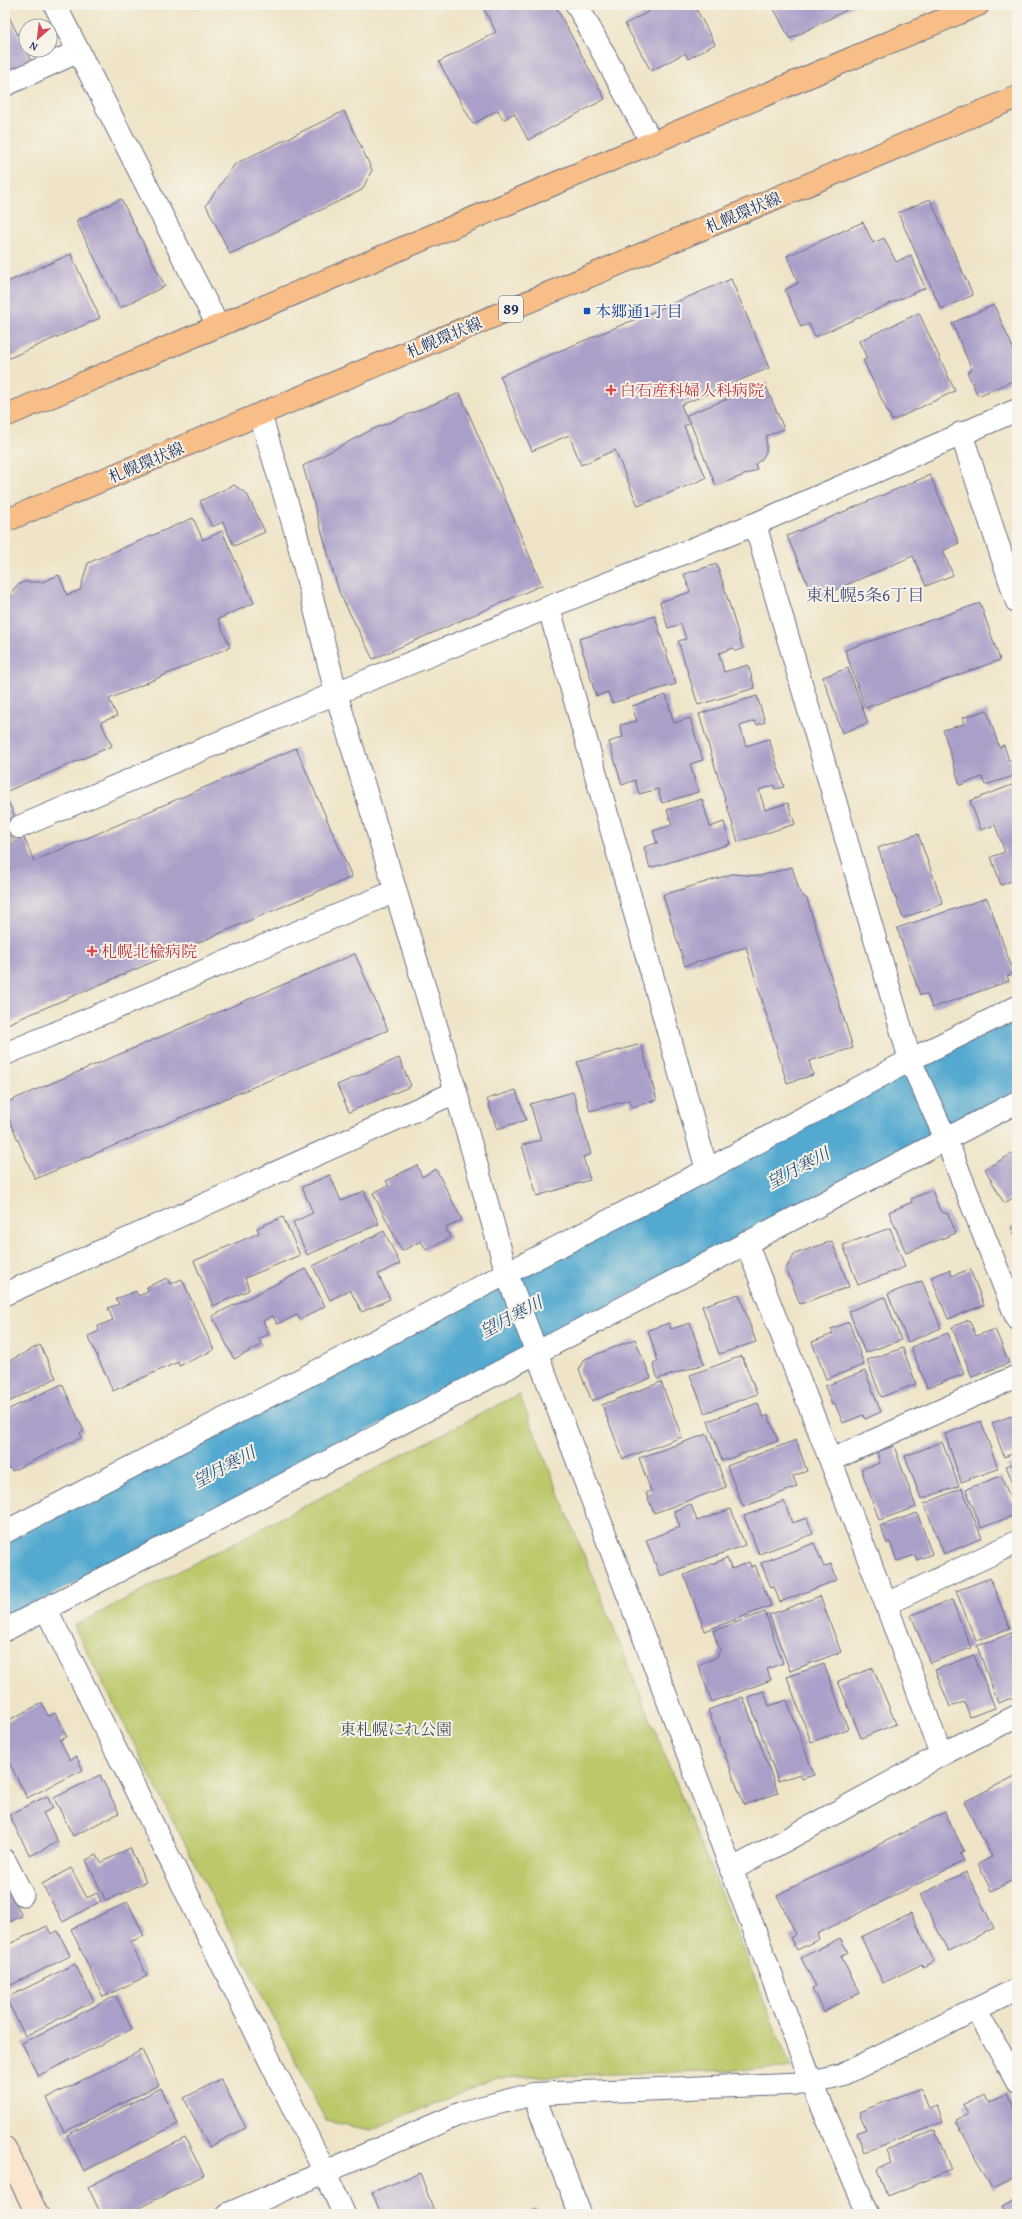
<svg xmlns="http://www.w3.org/2000/svg" width="1022" height="2219" font-family="'Gentium Book Plus','Noto Serif JP',serif">
<rect width="100%" height="100%" fill="#f7f3e8"/>
<filter id="ink" filterUnits="userSpaceOnUse"><feTurbulence type="fractalNoise" baseFrequency=".025" numOctaves="2"/><feDisplacementMap in="SourceGraphic" scale="8" xChannelSelector="R" yChannelSelector="G"/><feConvolveMatrix kernelMatrix="1 2 1 2 8 2 1 2 1" color-interpolation-filters="sRGB"/></filter>
<filter id="wash" filterUnits="userSpaceOnUse"><feTurbulence type="fractalNoise" baseFrequency=".012" numOctaves="4" result="noise"/><feDisplacementMap in="SourceGraphic" scale="16" xChannelSelector="R" yChannelSelector="G"/><feGaussianBlur stdDeviation="0.9" result="paint"/><feColorMatrix in="noise" values="0 0 0 0 0 0 0 0 0 0 0 0 0 0 0 0 0 1.4 0 .05"/><feComposite in="paint" operator="in"/></filter>
<g filter="url(#wash)">
<rect width="100%" height="100%" fill="#efe4c7"/>
<!-- green -->
<path fill="#bcc86a" stroke="#6c7c64" d="M519,1394L791,2068L497,2078L370,2130L326,2121L74,1626Z"/>
<g fill="none" stroke-linecap="round" stroke-linejoin="round">
<!-- river -->
<path stroke="#52a9cf" stroke-width="69" d="M5,1581L1017,1054"/>
</g>
<g id="blocks">
<!-- building -->
<path fill="#aa9fc8" d="M485,5H555L605,99L528,140L514,113L503,120L498,110L473,124L439,62L496,32L484,9Z
M646,5H694L715,44L688,59L685,53L651,71L625,24L650,11Z
M772,5H856L790,39Z
M5,9L32,63L5,76Z
M344,111L372,170L362,190L230,254L206,205L235,164Z
M121,199L165,286L120,308L76,221Z
M930,199L973,295L941,309L898,213Z
M863,222L873,243L884,238L896,262L911,255L925,288L815,337L809,324L801,327L785,290L798,283L787,256Z
M71,254L100,318L5,360V283Z
M731,279L769,368L681,405L689,424L684,426L706,478L638,506L615,450L581,465L569,435L532,451L500,376Z
M994,305L1017,357V379L978,396L967,372L972,370L952,323Z
M919,313L955,391L892,421L863,360L867,359L859,341Z
M765,384L784,429L766,436V452L762,459L755,464L757,470L716,486L687,415Z
M460,393L542,585L373,659L339,592L303,466L371,430Z
M930,475L959,543L943,551L953,575L926,586L913,556L814,599L787,536Z
M234,485L247,494L265,532L234,546L223,522L212,527L200,501Z
M193,518L203,540L222,531L254,603L218,619L230,647L109,699L117,716L101,722L112,746L5,792V598L10,597L15,587L23,582H42L59,575L67,595L80,590L88,563Z
M717,564L743,649L735,651L734,648L719,653L724,672L748,665L755,688L698,705L678,641L686,639L681,624L668,628L660,602L690,592L684,574Z
M980,603L1000,660L865,708L845,650Z
M655,616L676,684L612,703L608,692L596,696L579,639Z
M848,668L868,723L842,733L823,677Z
M666,695L674,723L690,718L703,760L690,764L698,792L662,803L658,789L639,794L635,780L622,785L609,742L623,737L620,725L637,721L632,706Z
M757,696L765,722L757,725L755,721L740,726L746,746L769,739L784,787L775,789L774,785L759,790L765,810L788,803L795,824L738,842L699,714Z
M987,710L999,747L1004,745L1009,761L1014,760L1017,775L985,785L982,777L960,785L943,730L964,724L962,718Z
M296,748L352,877L5,1025V872L10,870L5,858V794L34,861Z
M1017,783V879L1001,885L991,857L1005,852L995,825L981,830L970,801Z
M702,799L710,827L724,822L730,844L650,868L644,847L657,843L653,831L672,825L667,810Z
M918,834L943,904L903,918L878,848Z
M792,867L800,893L807,899L853,1048L809,1061L813,1075L787,1083L746,947L685,966L663,895L732,874L760,876Z
M987,898L1014,974L1007,976L1009,981L932,1008L927,994L920,995L897,928Z
M355,954L388,1030L35,1179L5,1110V1103Z
M641,1044L657,1100L632,1107L629,1100L590,1111L577,1062Z
M399,1058L411,1086L349,1112L337,1085Z
M516,1090L526,1120L497,1129L487,1099Z
M573,1092L591,1154L583,1157L590,1180L537,1196L522,1145L541,1140L530,1104Z
M1017,1151V1196L1004,1203L985,1169Z
M417,1165L422,1177L436,1169L462,1220L446,1228L450,1238L426,1250L421,1241L402,1251L373,1193L389,1185L386,1181Z
M330,1175L341,1201L364,1191L379,1224L307,1255L293,1222L313,1213L302,1187Z
M932,1190L940,1211L948,1214L956,1233L906,1253L889,1212L912,1202L911,1199Z
M283,1217L300,1255L245,1278L249,1290L213,1306L194,1261L259,1233L257,1228Z
M1017,1225V1239L1011,1228Z
M890,1228L905,1267L858,1285L843,1245Z
M384,1231L400,1264L378,1274L390,1299L362,1312L350,1290L330,1300L313,1266Z
M832,1241L849,1287L800,1304L786,1268L795,1254Z
M306,1269L325,1306L300,1320L297,1315L277,1324L273,1316L263,1321L269,1334L259,1339L262,1345L234,1359L212,1316Z
M970,1269L984,1305L948,1319L931,1277L950,1270L952,1276Z
M167,1278L170,1284L182,1279L214,1350L179,1366L178,1362L113,1391L88,1336L99,1331L98,1326L113,1320L108,1308L119,1304L116,1299L136,1291L138,1296L148,1292L147,1287Z
M922,1281L941,1328L908,1342L888,1294Z
M739,1294L756,1342L719,1354L702,1306Z
M885,1297L901,1340L865,1353L849,1311Z
M969,1320L976,1336L995,1329L1009,1363L972,1377L952,1327Z
M849,1322L864,1365L826,1379L812,1342L833,1334L831,1329Z
M669,1323L671,1329L690,1323L704,1364L658,1379L653,1364L658,1362L648,1330Z
M948,1333L964,1374L927,1388L911,1347Z
M635,1339L651,1378L592,1401L579,1370L585,1359Z
M40,1345L56,1378L5,1404V1363Z
M903,1348L916,1384L881,1397L867,1360Z
M742,1356L757,1394L705,1413L690,1375Z
M865,1371L881,1412L865,1419L863,1415L843,1423L835,1404L832,1405L825,1386Z
M661,1382L682,1437L623,1459L602,1405Z
M62,1384L84,1431L80,1433L82,1437L12,1471L10,1468L6,1470L5,1411Z
M758,1403L763,1417L768,1415L778,1441L722,1461L708,1421Z
M1017,1414V1452L1004,1457L992,1423Z
M981,1421L998,1469L961,1482L945,1434Z
M707,1434L726,1487L654,1513L646,1493L651,1491L639,1458Z
M796,1440L807,1471L793,1476L797,1487L743,1507L727,1466Z
M942,1442L959,1486L921,1499L905,1456Z
M894,1446L916,1507L879,1520L861,1469L880,1463L877,1452Z
M1017,1462V1494L1006,1466Z
M1001,1476L1017,1514L981,1528L966,1489Z
M962,1488L982,1538L944,1554L924,1504Z
M784,1501L792,1523L807,1518L813,1534L759,1554L744,1516Z
M691,1504L697,1521L731,1509L745,1545L660,1576L646,1540L680,1527L674,1511Z
M917,1513L932,1554L917,1560L915,1555L897,1561L890,1542L887,1543L880,1526Z
M814,1543L824,1567L831,1564L837,1580L780,1602L774,1587L771,1588L761,1563Z
M727,1558L732,1569L749,1562L751,1567L755,1565L771,1606L705,1631L684,1575Z
M990,1578L1010,1628L976,1641L956,1591Z
M820,1596L841,1652L790,1671L769,1615Z
M952,1600L971,1648L930,1663L911,1615Z
M765,1612L783,1663L767,1669L771,1680L712,1702L698,1665L717,1657L720,1650L713,1631Z
M1017,1631V1696L998,1703L977,1646Z
M974,1655L995,1708L970,1717L964,1702L950,1707L935,1670Z
M824,1664L848,1729L811,1742L787,1677Z
M873,1668L896,1724L861,1738L838,1681Z
M764,1691L769,1706L787,1700L814,1775L802,1779L800,1774L778,1781L748,1697Z
M743,1697L778,1793L744,1805L708,1710Z
M42,1703L48,1716L55,1713L67,1737L60,1740L70,1760L76,1756L83,1770L27,1798L5,1754V1722Z
M100,1775L119,1813L73,1836L54,1798Z
M1017,1775V1878L991,1891L978,1864L992,1857L964,1802Z
M47,1796L53,1808L43,1813L58,1842L30,1856L9,1815Z
M945,1812L964,1851L960,1853L964,1861L817,1934L819,1939L797,1950L790,1938L796,1934L777,1895Z
M130,1848L146,1882L106,1901L86,1860L97,1855L101,1863Z
M71,1868L87,1898L97,1893L101,1901L63,1922L42,1884Z
M966,1872L994,1928L948,1951L920,1895Z
M5,1883L22,1916L5,1924Z
M128,1902L144,1936L130,1942L147,1976L103,1997L71,1929Z
M911,1913L934,1961L923,1967L922,1964L883,1983L861,1937Z
M47,1926L51,1934L58,1931L70,1956L5,1988V1946Z
M840,1938L848,1952L841,1956L860,1993L823,2012L812,1988L816,1986L801,1958Z
M75,1964L94,2001L25,2036L6,1998Z
M116,1996L132,2029L38,2076L22,2043Z
M142,2050L159,2085L64,2132L47,2098Z
M221,2079L246,2128L209,2147L184,2098Z
M161,2088L178,2124L84,2171L67,2135Z
M921,2088L929,2109L937,2106L943,2122L864,2152L857,2133L866,2129L859,2112Z
M984,2094L988,2103L1007,2094L1017,2114V2177L992,2189L956,2120L968,2114L963,2105Z
M935,2130L951,2170L887,2196L877,2169L891,2163L886,2150Z
M185,2138L204,2175L127,2214H101L88,2187Z
M420,2173L434,2211L426,2214H381L372,2192Z
M1017,2197V2214H1007L1002,2205Z
M536,2209L538,2214H522Z"/>
</g>
</g>
<g filter="url(#ink)">
<use href="#blocks" fill-opacity="0" stroke="#656e83" stroke-width="1"/>
<g fill="none" stroke-linecap="round" stroke-linejoin="round">
<!-- street-tunnel -->
<path stroke="#c5c0b2" stroke-width="22" stroke-dasharray="22 11" stroke-linecap="butt" d="M5,834L19,827"/>
<defs>
<path id="lane" d="M5,1860L23,1895
M976,2009L1017,2083"/>
<path id="street" d="M55,5L218,326
M577,5L652,143
M5,85L79,51
M260,414L296,533L336,693L456,1092L507,1274L812,2083L868,2214
M961,433L1017,602
M755,524L910,1060L946,1139L1017,1319
M549,608L707,1170
M19,827L336,693L755,524L1017,410
M5,1054L396,891
M746,1242L886,1604L941,1755
M5,1294L456,1092
M831,1460L1017,1376
M5,1532L707,1170L910,1060L1017,1007
M886,1604L1017,1542
M46,1609L325,2172L344,2214
M5,1630L1017,1102
M731,1870L941,1755L1017,1716
M533,2094L580,2214
M228,2214L464,2112L533,2094L812,2083L840,2076L1017,1989"/>
<path id="secondary" d="M5,2148L37,2214"/>
<path id="primary" d="M5,416L978,5
M5,521L1017,97"/>
</defs>
<!-- lane casing -->
<use href="#lane" stroke="#656e83" stroke-width="23"/>
<!-- street casing -->
<use href="#street" stroke="#656e83" stroke-width="24"/>
<!-- secondary casing -->
<use href="#secondary" stroke="#656e83" stroke-width="24"/>
<!-- primary casing -->
<use href="#primary" stroke="#656e83" stroke-width="24"/>
<!-- lane -->
<use href="#lane" stroke="#fff" stroke-width="21"/>
<!-- street -->
<use href="#street" stroke="#fff" stroke-width="22"/>
<!-- secondary -->
<use href="#secondary" stroke="#fce5cf" stroke-width="22"/>
<!-- primary -->
<use href="#primary" stroke="#f7be87" stroke-width="22"/>
</g>
</g>
<!-- markers -->
<rect fill="#1a4fb4" stroke="#f7f3e8" stroke-width="1.5" x="583" y="307" width="8" height="8" rx="2"/>
<g fill="#e0444e" stroke="#f7f3e8" stroke-width="1.5">
<path d="M609 384h4v4h4v4h-4v4h-4v-4h-4v-4h4z"/>
<path d="M90 945h4v4h4v4h-4v4h-4v-4h-4v-4h4z"/>
</g>
<g text-anchor="middle" stroke-width="4" stroke-linejoin="round" paint-order="stroke">
<!-- shield labels -->
<rect fill="#f7f3e8" stroke="#5d6a87" stroke-width="1" x="499" y="296" width="24" height="26" rx="3"/>
<g font-size="15" font-weight="bold" fill="#1b2f5e">
<text x="511" y="314">89</text>
</g>
<!-- street labels -->
<g font-size="16" fill="#1b2f5e" stroke="#f7f3e8">
<text transform="translate(743 212) rotate(-23)" y="6">札幌環状線</text>
<text transform="translate(444 337) rotate(-23)" y="6">札幌環状線</text>
<text transform="translate(146 462) rotate(-23)" y="6">札幌環状線</text>
</g>
<!-- transit labels -->
<g font-size="16" fill="#164399" stroke="#f7f3e8" text-anchor="start">
<text x="595" y="317">本郷通1丁目</text>
</g>
<!-- health labels -->
<g font-size="16" fill="#be3a42" stroke="#f7f3e8" text-anchor="start">
<text x="620" y="396">白石産科婦人科病院</text>
<text x="101" y="957">札幌北楡病院</text>
</g>
<!-- park labels -->
<g font-size="16" fill="#435561" stroke="#f7f3e8">
<text x="396" y="1735">東札幌にれ公園</text>
</g>
<!-- neighbourhood labels -->
<g font-size="17" fill="#4d5683" stroke="#f7f3e8">
<text x="865" y="601">東札幌5条6丁目</text>
</g>
<!-- water labels -->
<g font-size="17" font-style="italic" fill="#2c5480" stroke="#f7f3e8">
<text transform="translate(798 1168) rotate(-28)" y="6">望月寒川</text>
<text transform="translate(511 1317) rotate(-28)" y="6">望月寒川</text>
<text transform="translate(224 1467) rotate(-28)" y="6">望月寒川</text>
</g>
</g>
<!-- margin -->
<rect width="1022" height="2219" fill="none" stroke="#f7f3e8" stroke-width="20"/>
<!-- north arrow -->
<g transform="translate(38 38) rotate(208)"><circle r="19" fill="#f7f3e8" stroke="#9fa5b1"/>
<path d="M0-3L7 15L0 10L-7 15Z" fill="#d1495b"/>
<text y="-6" font-size="11" font-weight="bold" text-anchor="middle" fill="#1b2f5e">N</text>
</g>
</svg>
